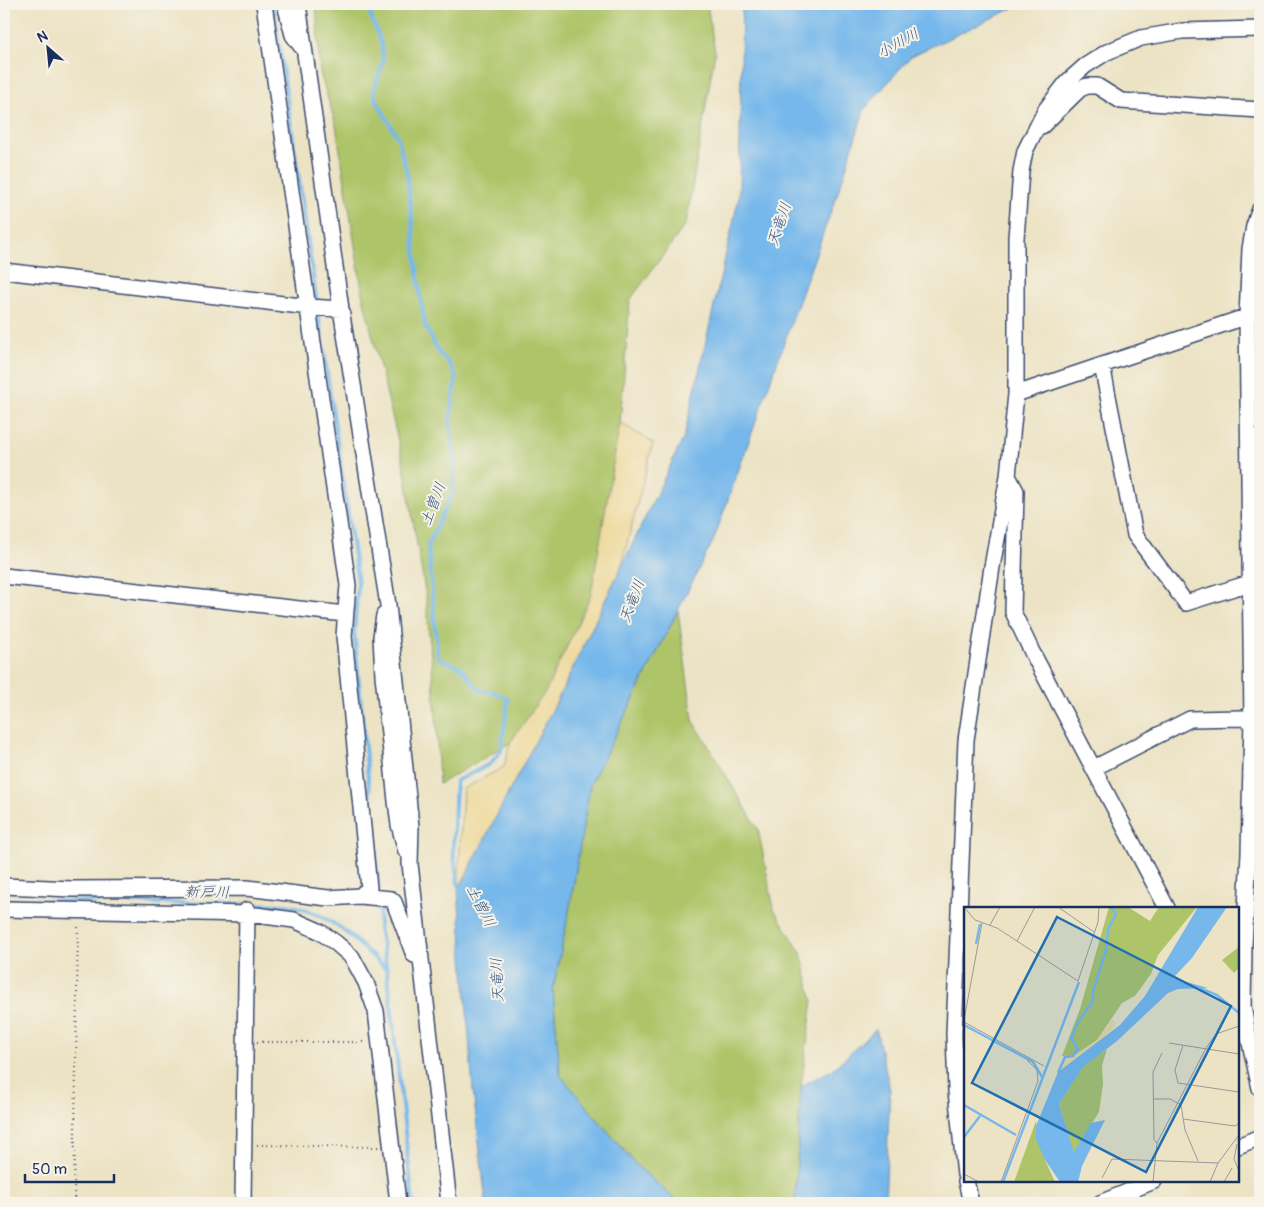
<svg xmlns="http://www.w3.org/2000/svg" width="1264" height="1207" font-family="Pangolin,'Klee One',sans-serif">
<rect width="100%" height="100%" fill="#f7f3e8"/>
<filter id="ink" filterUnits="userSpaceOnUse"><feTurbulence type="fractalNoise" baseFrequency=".02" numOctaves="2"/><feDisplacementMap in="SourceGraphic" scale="10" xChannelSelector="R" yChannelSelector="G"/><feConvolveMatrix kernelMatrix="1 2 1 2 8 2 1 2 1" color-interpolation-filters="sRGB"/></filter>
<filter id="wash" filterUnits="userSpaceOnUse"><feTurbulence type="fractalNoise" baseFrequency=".0096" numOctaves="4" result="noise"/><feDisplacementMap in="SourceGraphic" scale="20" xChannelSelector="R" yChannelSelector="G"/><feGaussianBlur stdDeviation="1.12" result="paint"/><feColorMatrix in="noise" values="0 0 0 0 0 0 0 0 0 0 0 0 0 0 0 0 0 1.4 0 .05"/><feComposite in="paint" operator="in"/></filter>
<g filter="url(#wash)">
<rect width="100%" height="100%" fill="#ece3c4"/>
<!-- green -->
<path fill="#adc468" stroke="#647a63" d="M316,4H707L715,52L686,224L630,300L620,423L591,595L546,691L510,743L439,784L436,716L426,597L403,461L363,297L336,125L320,73Z
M678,611L693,720L758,829L774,909L801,953L813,1001L801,1086L795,1203H679L636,1165L560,1075L553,990L570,906L590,785Z"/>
<!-- sand -->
<path fill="#eeda9e" stroke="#84847e" d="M620,423L653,443L621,567L556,703L513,784L458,891L463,789L504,767L510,743L546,691L591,595Z"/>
<!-- water -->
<path fill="#76b8eb" stroke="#4874a4" d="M742,4H853L852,10L883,4H1022L911,56L864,110L844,175L714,539L590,785L570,906L553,990L560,1075L636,1165L679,1203H486L473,1091L458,891L513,784L556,703L684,437L739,197Z
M876,1029L890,1090L885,1203H795L801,1086L832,1070Z"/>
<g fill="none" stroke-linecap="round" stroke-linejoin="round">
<!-- stream -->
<path stroke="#76b8eb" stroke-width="4" d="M273,4L317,303
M366,4L381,42L383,61L374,90L375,98L398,138L407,174L420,295L425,325L438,351L450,365L456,377L450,422L455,468L452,494L428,545L438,658L460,667L480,691L494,692L508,699L501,751L490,764L456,781L453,851L460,893
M318,312L358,583L354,632L379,893
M4,900L288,905C333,914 355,940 387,970
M380,900L379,927L387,970L413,1203"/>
</g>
</g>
<g filter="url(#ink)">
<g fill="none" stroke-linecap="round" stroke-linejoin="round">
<defs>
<path id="minor" d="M264,4L348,585L344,636L369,888L360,896
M285,4L293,35L301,46
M298,4L341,309L388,605L411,826L410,864L449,1203
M1042,126L1080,89L1087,86H1097L1121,101L1260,110
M1260,209L1254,226L1250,249L1247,316L1252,719L1249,854L1244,945L1243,1006L1248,1034L1260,1088
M4,271L309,307L341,309
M1102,365L1135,535L1186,603L1259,580
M1016,394L1260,312
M1008,476L1016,491L1013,612L1032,652L1167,908
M4,576L345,614
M384,615L381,637L383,675L396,801L410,813
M1094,768L1190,719L1241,718L1260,720
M396,801L399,825L406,851
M4,886L72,889L247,888L328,898L360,896L391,899L394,902L414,955
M4,909L248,914L294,920L319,931L336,943L352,957L366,983L376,1011L398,1203
M1238,1146L1260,1137
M965,1175L956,1091L954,1034L966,740L992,567L1008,476L1016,394V238L1021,171L1025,151L1046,109L1067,82L1085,66L1107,52L1141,38L1182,31L1260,29
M966,1181L971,1203
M243,1203L247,910
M1100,1203L1154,1181"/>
</defs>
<!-- minor casing -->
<use href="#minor" stroke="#3a4a6d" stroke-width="18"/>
<!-- path -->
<path stroke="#3a4a6d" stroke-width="2" stroke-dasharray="1 4" stroke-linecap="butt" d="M1255,197L1260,187
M257,1042H365
M1255,1101L1260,1112
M257,1145L379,1147
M74,1203L78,923"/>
<!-- minor -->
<use href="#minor" stroke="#fff" stroke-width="15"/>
</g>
</g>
<g text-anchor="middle" stroke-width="4" stroke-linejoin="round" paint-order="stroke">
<!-- water labels -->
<g font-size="15" font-style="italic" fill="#365888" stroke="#f7f3e8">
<text transform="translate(898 43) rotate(-29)" y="5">小川川</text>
<text transform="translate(779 224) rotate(-71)" y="5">天竜川</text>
<text transform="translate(433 504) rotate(-69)" y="5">土曽川</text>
<text transform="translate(632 601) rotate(-69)" y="5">天竜川</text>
<text transform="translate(207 892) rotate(1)" y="5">新戸川</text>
<text transform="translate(481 906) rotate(63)" y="5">土曽川</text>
<text transform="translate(497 980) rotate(-93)" y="5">天竜川</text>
</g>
</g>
<!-- overview -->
<g transform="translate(964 907)">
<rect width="275" height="275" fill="#ece3c4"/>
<path d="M145,0H164L186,14L195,0H233L194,48L187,67L171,89L158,96L133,133L111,148L98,149L116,102ZM275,40V61L270,66L258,53ZM143,142L138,158L139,177L135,205L110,246L95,197L119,159ZM72,214L81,253L91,275H50Z" fill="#adc468"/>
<path d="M149,112L152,117L139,132L94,165L101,151H108L133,133Z" fill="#eeda9e"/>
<path d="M234,0H263L228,51L209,71L244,81L214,82L204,86L153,134L119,160L95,197L110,245L127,216L141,213L118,259L114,275H96L81,253L72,232V219L94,165L156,118L181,89Z" fill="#76b8eb"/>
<path fill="none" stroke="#76b8eb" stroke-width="2.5" d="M12,37L16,17M236,81L253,88L275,106M0,118L69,155L78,170M94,166L101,150L109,149L114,142L107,131L114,115L129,94V85L142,43L144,22L152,7L147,0M0,198L52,228M0,230L16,209M39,275L115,75"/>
<path fill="none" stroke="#989b9b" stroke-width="1" d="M0,0L11,13L33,21L114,74L134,15L135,0M94,0L130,25M26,18L36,0M53,34L71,0M0,113L18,16M0,115L80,159M205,136L275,147M219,138L211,163L214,176L275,185M189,192H206L217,198L221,223L234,254M219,212L271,219L275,216M193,236L190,233L189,165L198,146M273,237L270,252L275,264M0,267L15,275M138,271L148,252L254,256M37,275L74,174L73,163L63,153M189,275L193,236L242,141L252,127L275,119M246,275L254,256L275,228M260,275L268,261"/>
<path fill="#1f6fb2" fill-opacity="0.15" stroke="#1f6fb2" stroke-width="2.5" d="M93,10L267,99L182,265L8,176Z"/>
<rect width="275" height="275" fill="none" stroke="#1b2f5e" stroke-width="2.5"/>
</g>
<!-- margin -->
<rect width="1264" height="1207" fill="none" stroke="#f7f3e8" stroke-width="20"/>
<!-- north arrow -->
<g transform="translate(48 48) rotate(333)" stroke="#f7f3e8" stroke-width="4" paint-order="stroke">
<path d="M0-4L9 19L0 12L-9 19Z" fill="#1b2f5e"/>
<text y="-8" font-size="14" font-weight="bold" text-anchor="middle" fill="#1b2f5e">N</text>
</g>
<!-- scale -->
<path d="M25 1174v8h89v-8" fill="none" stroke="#1b2f5e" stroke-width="2.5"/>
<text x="32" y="1174" font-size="15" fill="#1b2f5e" stroke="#f7f3e8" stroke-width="4" paint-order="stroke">50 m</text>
</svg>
